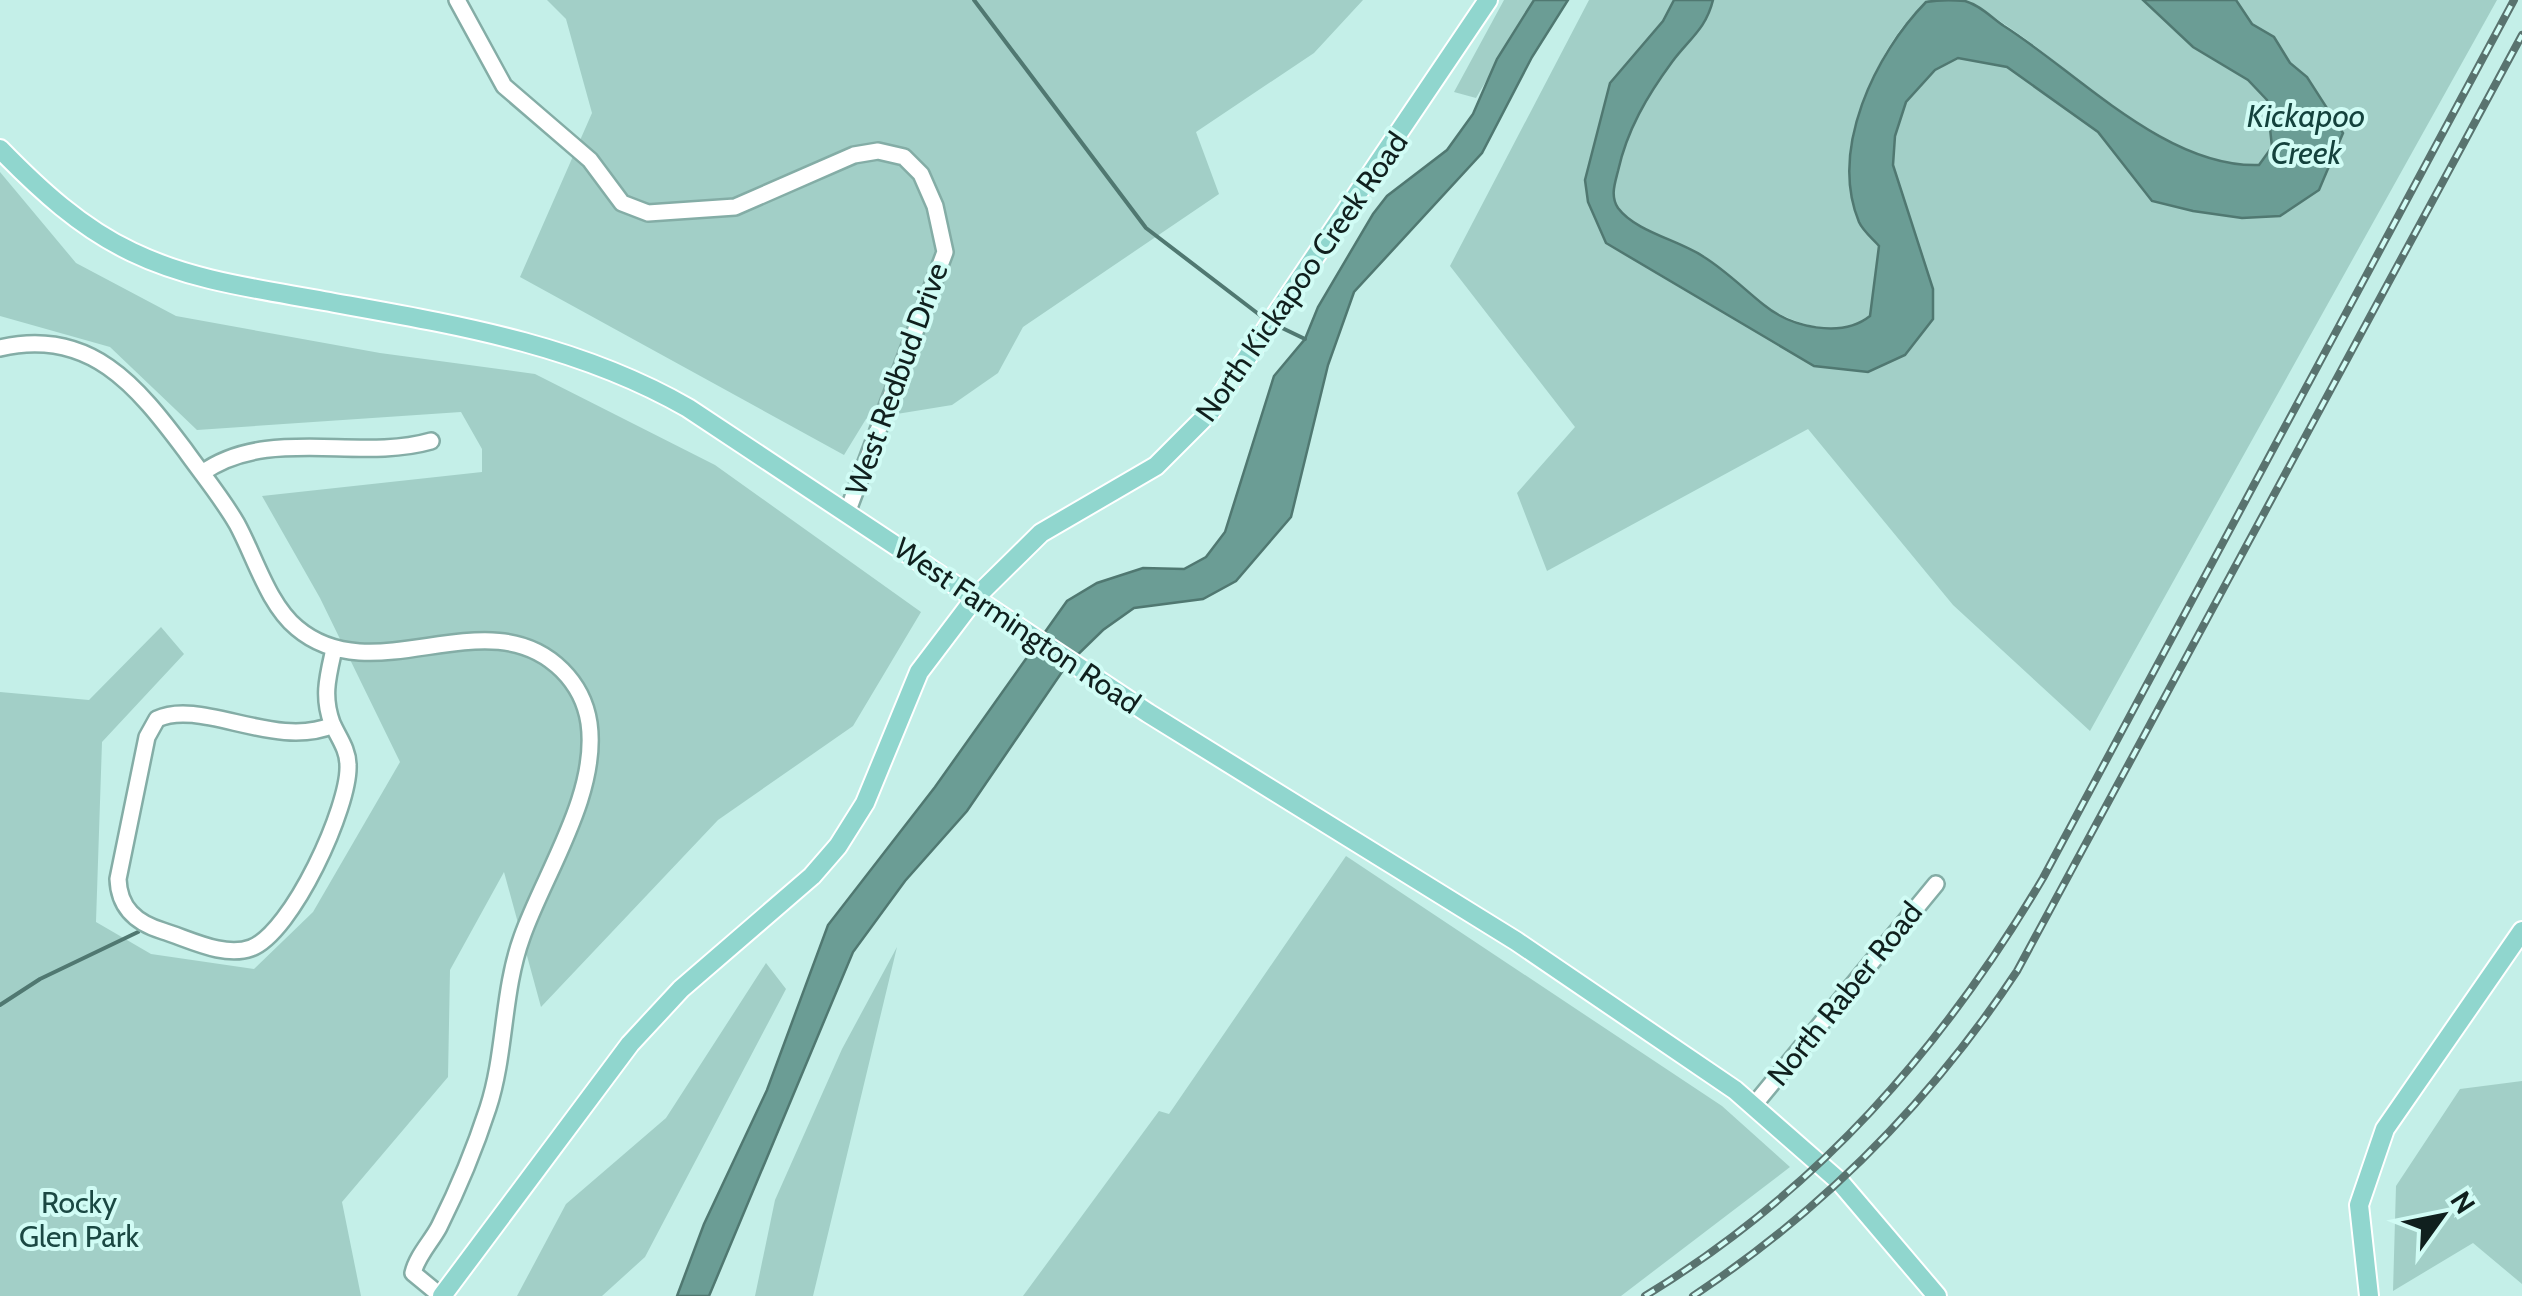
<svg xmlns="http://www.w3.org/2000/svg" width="2522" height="1296" font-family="Cabin,sans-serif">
<rect width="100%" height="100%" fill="#c4efe8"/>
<!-- green -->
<path fill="#a2cfc7" d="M547,0H1363L1314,53L1196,132L1219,194L1023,327L998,373L952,405L866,419L844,455L520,277L592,113L566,19Z
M1504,0H1534L1476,98L1454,92Z
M1589,0H1674L1663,21L1610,83L1585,181L1631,258L1677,281L1813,366L1868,372L1933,289L1893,165L1895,136L1906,102L1935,70L1958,58L2007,67L2035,85L2098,132L2153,201L2242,218L2343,133L2307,77L2290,63L2274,37L2252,24L2236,0H2497L2090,731L1953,605L1808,429L1547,571L1517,493L1575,427L1450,266Z
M1713,0H1937C1896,8 1848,121 1850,159C1851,193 1858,221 1879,246L1870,316C1837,341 1787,323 1758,300C1740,286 1723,269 1704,257C1679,240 1636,232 1618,208C1610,196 1615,183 1618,171C1627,130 1647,96 1672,62C1689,39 1706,29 1713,0Z
M1962,0H2143C2172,31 2251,72 2267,100C2274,113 2273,132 2272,147L2259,165C2147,169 2059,44 1962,0Z
M0,172L76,263L176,316L380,353L535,374L715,465L921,612L853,726L718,820L541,1007L504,872L450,970L448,1077L342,1202L361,1296H0V692L89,700L161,627L184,654L102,742L96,922L151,954L254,969L313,912L400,762L320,598L262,496L482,472V449L461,412L197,430L110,347L0,316Z
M1346,856L1722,1106L1790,1167L1621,1296H1023L1159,1111L1169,1114Z
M897,947L813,1296H755L775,1200L842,1049Z
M766,963L786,989L645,1257L602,1296H517L566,1204L666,1118Z
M2522,1081V1284L2473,1243L2393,1291L2396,1186L2460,1089Z"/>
<!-- water -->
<path fill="#6b9d95" stroke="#507871" stroke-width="2.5" d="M1534,0H1568L1532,57L1482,153L1354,292L1328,365L1291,517L1236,581L1203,599L1134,608L1103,630L1066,666L967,811L905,881L853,952L709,1296H677L704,1224L767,1090L828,925L935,787L1067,601L1097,583L1143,568L1184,569L1206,557L1225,532L1274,376L1305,339L1318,307L1373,214L1387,196L1447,150L1473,114L1497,59Z
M1674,0H1713C1706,29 1689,39 1672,62C1647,96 1627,130 1618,171C1615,183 1610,196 1618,208C1636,232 1679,240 1704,257C1725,270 1744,289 1764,305C1791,327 1841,339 1870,316L1879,246C1873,239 1863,231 1859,222C1829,149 1875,54 1926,2C1938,0 1953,0 1965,1C1980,5 1992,18 2004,26C2078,73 2166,168 2259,165L2272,147L2267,100L2248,80L2193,47L2143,0H2236L2252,24L2274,37L2290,63L2307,77L2343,133L2319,190L2280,216L2242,218L2193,211L2152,201L2098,132L2007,67L1958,58L1935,70L1906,102L1895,136L1893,165L1933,289V319L1905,355L1868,372L1814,366L1606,243L1588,202L1585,180L1610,83L1663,21Z"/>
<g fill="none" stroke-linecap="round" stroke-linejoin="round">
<!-- stream -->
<path stroke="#507871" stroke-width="4" d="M974,0L1146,228L1265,319
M1278,326L1305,339
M0,1005L40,979L138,932"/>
<defs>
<path id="minor" d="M457,0L504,86L590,160L622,203L648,213L735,207L854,155L878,151L904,157L921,174L935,206L945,252L847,513
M0,348C90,327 137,386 185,450C202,474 222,498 237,524C255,557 268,604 297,628C375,694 488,596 562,670C576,684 586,703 589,723C599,794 544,874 522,937C502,992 506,1053 488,1108C475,1148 458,1189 439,1227C431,1242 417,1256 413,1273L441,1296
M202,473C268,426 358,462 431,441
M333,725C275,750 201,698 157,719L147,737L118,879C119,908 136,923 163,931C189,939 224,958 251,948C292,933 350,806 348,765C348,749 338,737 332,723C322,696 328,676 334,649
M1754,1105L1936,884"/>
<path id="major" d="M0,149C39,189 81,228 132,252C192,281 259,289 324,301C451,324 575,343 688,408L1148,713L1516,941L1735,1090L1840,1182L1937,1296
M442,1296L630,1044L681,989L812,876L838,846L865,803L919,672L975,598L1041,533L1156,466L1211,411L1488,0
M2369,1296L2359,1205L2385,1129L2522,931"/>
</defs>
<!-- minor casing -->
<use href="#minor" stroke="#84ada6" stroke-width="20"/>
<!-- major casing -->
<use href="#major" stroke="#fff" stroke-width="22"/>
<!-- minor -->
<use href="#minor" stroke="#fff" stroke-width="15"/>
<!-- major -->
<use href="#major" stroke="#90d6ce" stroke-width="18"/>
<defs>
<path id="rail" d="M1645,1296C1816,1192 1942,1049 2043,878L2514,0
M1693,1296C1823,1210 1931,1101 2017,971L2522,35"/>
</defs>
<!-- rail casing -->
<use href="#rail" stroke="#59736f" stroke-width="8"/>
<!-- rail -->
<use href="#rail" stroke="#d1fcf5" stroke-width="4" stroke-dasharray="11" stroke-linecap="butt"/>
</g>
<g text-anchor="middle" stroke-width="8" stroke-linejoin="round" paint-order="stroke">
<!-- street labels -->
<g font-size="30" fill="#10201e" stroke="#d1fcf5">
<text transform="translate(1302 277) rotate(-55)" y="10">North Kickapoo Creek Road</text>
<text transform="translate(897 379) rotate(-70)" y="10">West Redbud Drive</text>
<text transform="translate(1017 626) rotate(34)" y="10">West Farmington Road</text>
<text transform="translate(1845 994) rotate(-51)" y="10">North Raber Road</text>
</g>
<!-- park labels -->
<g font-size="30" fill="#1b4843" stroke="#d1fcf5">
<text x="79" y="1213">Rocky<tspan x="79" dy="34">Glen Park</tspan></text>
</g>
<!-- water labels -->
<g font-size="32" font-style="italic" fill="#14423d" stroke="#d1fcf5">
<text x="2306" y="127">Kickapoo<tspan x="2306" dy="37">Creek</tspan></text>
</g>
</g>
<!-- north arrow -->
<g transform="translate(2442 1216) rotate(57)" stroke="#d1fcf5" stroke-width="8" paint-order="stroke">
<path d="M0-8L18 38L0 25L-18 38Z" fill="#10201e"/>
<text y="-15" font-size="28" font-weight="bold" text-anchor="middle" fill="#10201e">N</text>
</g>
</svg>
